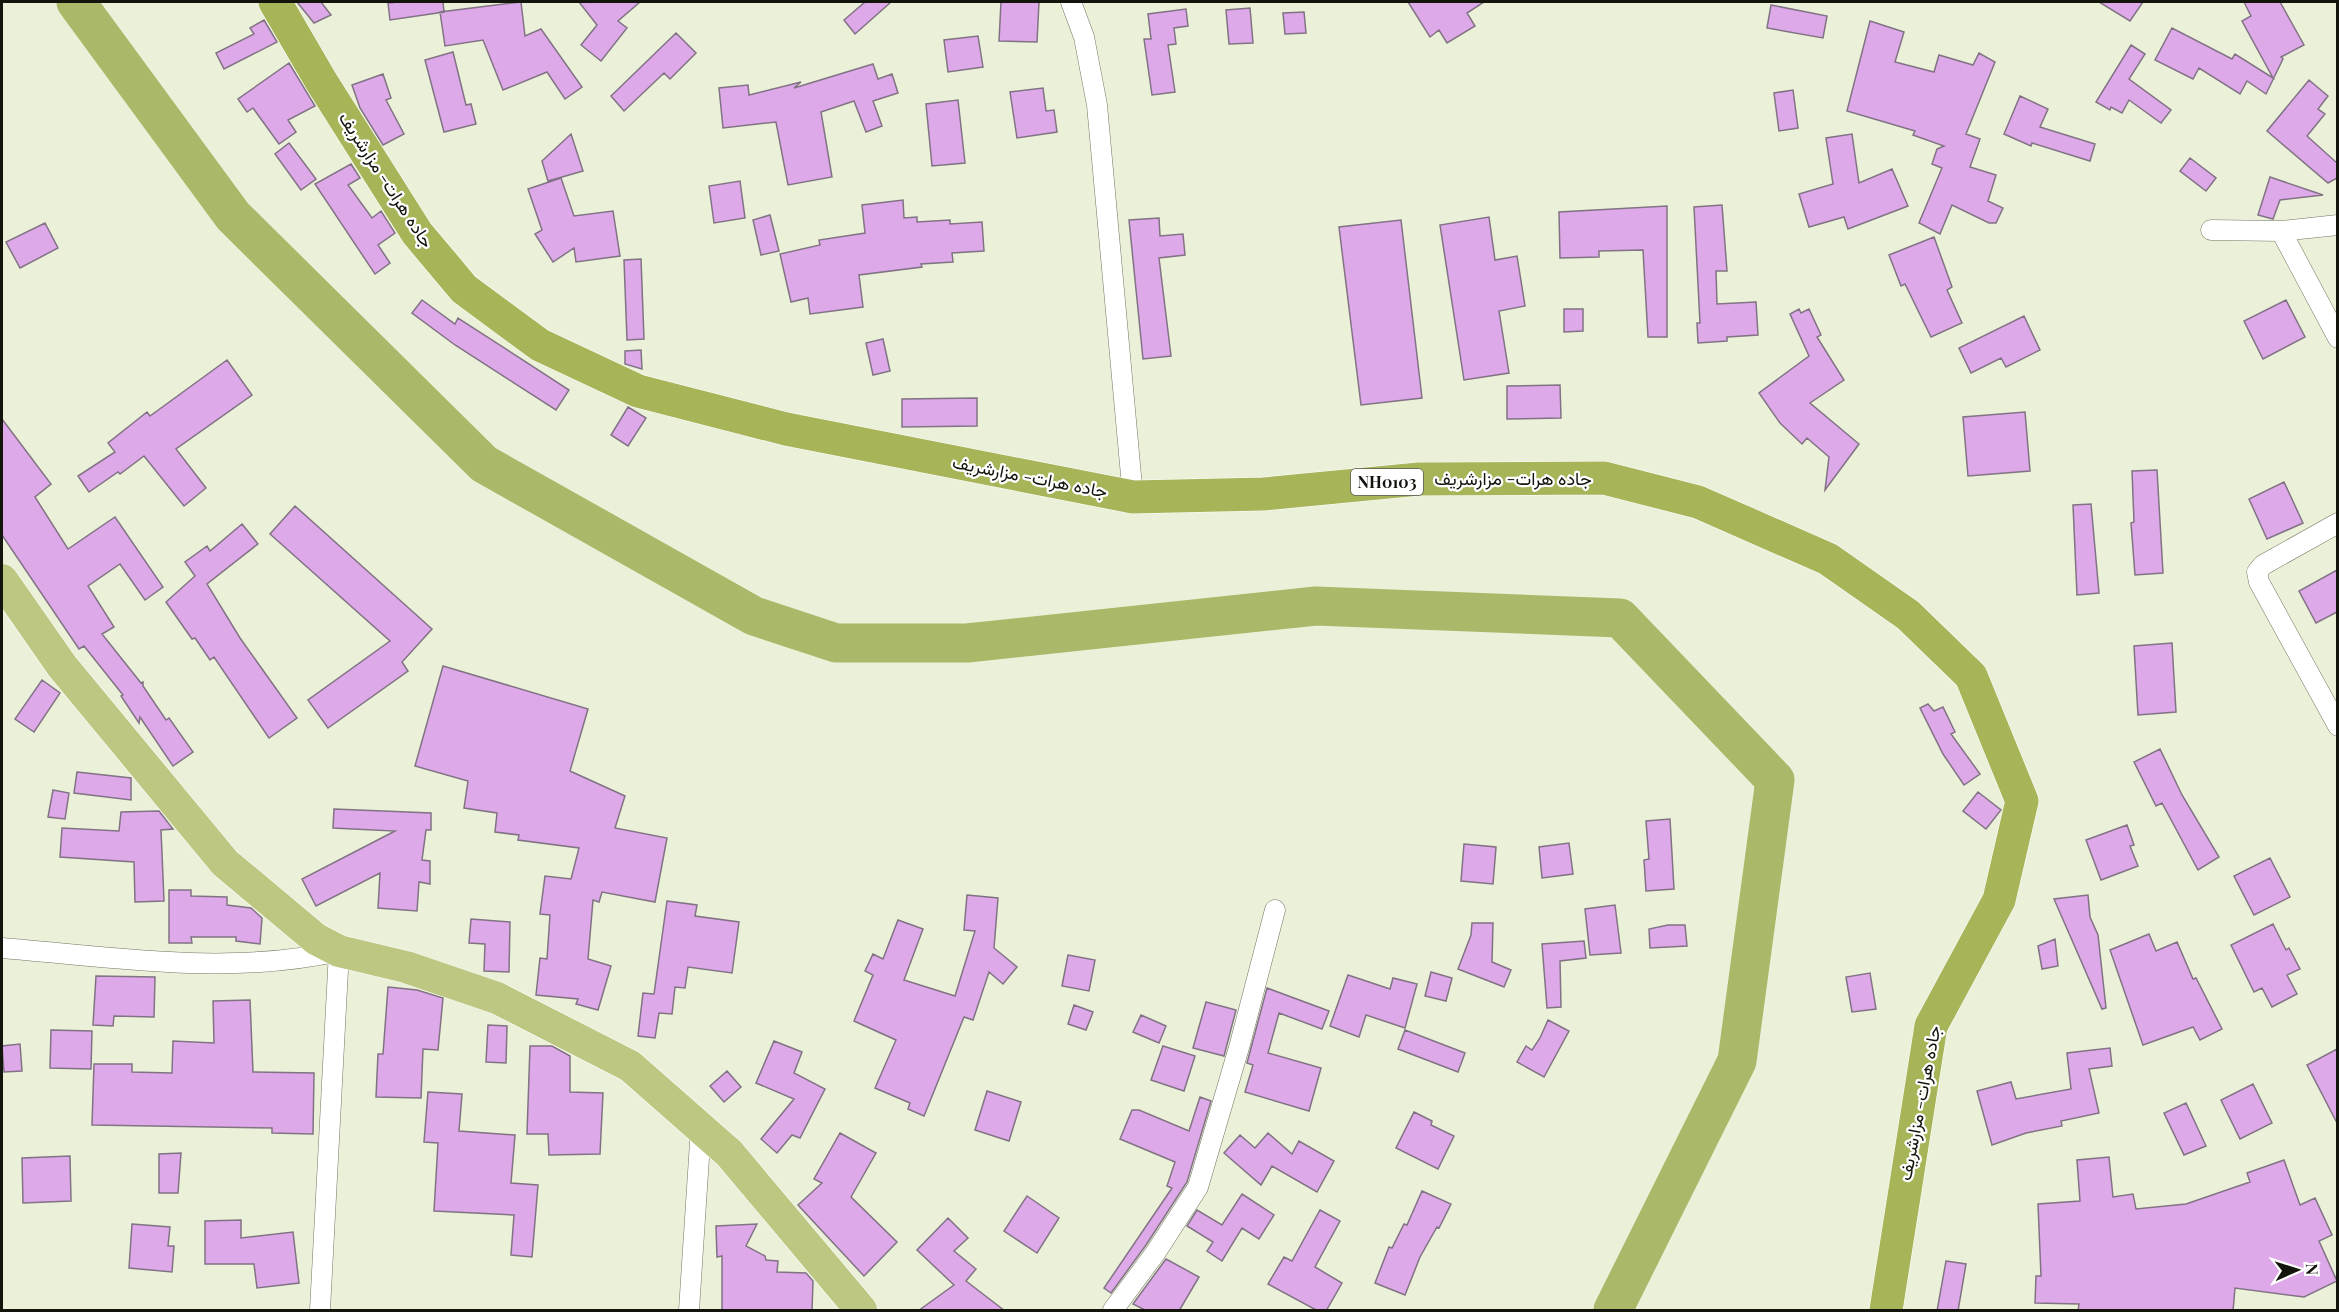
<svg xmlns="http://www.w3.org/2000/svg" width="2339" height="1312" font-family="'Playfair Display',Vazirmatn,serif">
<rect width="100%" height="100%" fill="#ebf0d9"/>
<g fill="none" stroke-linecap="round" stroke-linejoin="round">
<!-- river -->
<path stroke="#aab869" stroke-width="39" d="M76,2L233,216L484,464L754,616L836,643H967L1316,606L1620,618L1775,780L1737,1061L1613,1310"/>
</g>
<!-- building -->
<path fill="#dea9e8" stroke="#817384" stroke-width="1.5" d="M297,2H321L331,15L314,23Z
M398,2H443L444,12L390,20L388,3Z
M521,2L525,36L541,29L582,87L565,99L547,72L503,90L483,40L445,46L440,12Z
M579,2H640L618,21L627,28L601,61L581,45L597,25Z
M865,2H891L855,34L844,20Z
M1001,2H1039L1037,42L999,41Z
M1408,2H1484L1467,13L1475,26L1447,43L1439,30L1430,37Z
M2099,2H2143L2130,21Z
M2244,2H2280L2304,45L2281,57L2283,59L2266,94L2247,81L2240,94L2199,68L2193,79L2155,60L2172,28L2232,59L2235,54L2273,78L2242,21L2251,16Z
M1771,5L1827,16L1823,38L1767,28Z
M1250,8L1253,43L1229,44L1226,10Z
M1186,9L1188,26L1174,28L1176,44L1168,45L1175,92L1152,95L1144,39H1151L1148,14Z
M1304,12L1306,33L1285,34L1283,13Z
M264,20L277,42L224,69L216,53L254,34L250,28Z
M1870,21L1904,32L1895,62L1934,72L1939,55L1973,65L1979,53L1995,62L1966,134L1980,139L1970,167L1996,175L1988,201L2003,208L1996,223H1989L1952,205L1940,234L1919,223L1942,168L1932,164L1937,149L1944,146L1913,135L1915,131L1847,111Z
M676,33L696,53L670,79L664,73L624,111L611,96Z
M978,36L983,67L948,72L944,40Z
M2131,45L2145,54L2129,79L2171,110L2161,123L2129,100L2122,113L2111,107L2110,110L2096,102Z
M453,52L466,105L471,104L476,124L444,132L425,60Z
M289,63L315,106L288,120L296,132L279,144L253,108L247,112L238,99Z
M873,64L878,79L892,74L898,93L873,101L882,126L866,132L854,101L821,112L832,177L788,185L776,122L723,128L719,88L748,85L749,95L801,82L794,88Z
M383,74L391,98L386,100L404,134L383,145L360,108L352,85Z
M2309,80L2328,96L2318,109L2325,114L2307,136L2337,163V178L2328,183L2267,131Z
M1043,88L1046,111L1054,110L1057,132L1017,138L1010,92Z
M1793,90L1798,128L1779,131L1774,93Z
M2020,96L2048,109L2040,127L2095,144L2090,161L2032,143L2031,146L2004,134Z
M958,100L965,163L932,166L926,104Z
M571,134L583,171L548,181L542,161Z
M1852,134L1859,183L1892,169L1908,206L1848,229L1844,217L1809,227L1799,194L1833,184L1826,138Z
M289,143L316,179L301,190L275,154Z
M2190,158L2216,178L2206,191L2180,171Z
M351,164L360,178L348,185L372,218L381,211L395,233L378,245L390,263L375,274L315,184Z
M2270,177L2323,195L2280,200L2273,219L2258,215Z
M561,178L574,216L613,211L620,256L576,262L574,248L553,262L535,234L542,230L528,189Z
M740,181L745,218L714,223L709,186Z
M903,200L904,218L917,217V222L950,220V224L982,222L984,251L952,253L953,262L921,264L922,267L859,275L863,307L810,314L808,298L791,302L780,254L820,245L819,240L865,233L862,205Z
M1722,205L1727,271H1716L1717,304L1756,302L1758,335L1727,337V341L1698,343L1697,323H1700L1694,207Z
M1667,206V337H1648L1643,250L1599,251V257L1560,258L1559,212Z
M770,215L779,251L761,255L753,220Z
M1489,217L1495,260L1517,256L1525,306L1499,311L1509,373L1464,380L1440,225Z
M1159,218L1160,236L1183,234L1185,255L1159,258L1171,356L1143,359L1129,220Z
M1401,220L1422,398L1361,405L1339,227Z
M45,223L58,248L20,268L6,242Z
M1934,237L1952,287L1947,290L1962,323L1931,337L1905,284L1901,286L1889,255Z
M641,259L644,339L627,340L624,260Z
M422,300L455,324L458,318L569,390L556,410L455,345L412,313Z
M2286,300L2305,337L2263,359L2244,321Z
M1564,309H1583V331L1564,332Z
M1799,309L1801,313L1809,309L1821,335L1817,337L1844,380L1810,403L1859,444L1825,490L1829,457L1807,438L1802,444L1780,423L1759,393L1809,356L1790,314Z
M2024,316L2040,350L2006,367L2001,358L1971,373L1959,348Z
M883,339L890,371L873,375L866,343Z
M641,350L642,369L625,364V351Z
M227,360L252,395L176,449L206,488L184,506L144,456L120,474L118,472L89,492L78,476L115,452L108,443L147,412L150,416Z
M1560,385L1561,418L1507,419V386Z
M977,398V426L902,427V399Z
M628,407L646,418L628,446L611,435Z
M2025,412L2030,471L1968,476L1963,417Z
M2,419L51,484L35,497L68,549L115,517L163,587L145,600L120,564L88,586L114,627L102,634L141,683L143,682V686L166,720L169,718L193,752L173,766L140,717L139,723L121,696L123,695L84,646L79,649L2,535Z
M2157,470L2163,573L2135,575L2131,523L2134,522L2132,471Z
M2284,482L2303,523L2267,539L2249,499Z
M2091,504L2099,593L2077,595L2073,505Z
M295,506L432,629L402,662L408,671L328,728L308,700L390,641L270,534Z
M242,524L258,544L207,584L240,638L297,718L269,738L214,657L210,660L195,638L192,639L166,602L195,576L185,562L207,546L210,551Z
M2337,570V612L2316,623L2299,591Z
M2172,643L2176,712L2138,715L2134,646Z
M443,666L588,709L570,771L625,796L615,828L667,838L655,902L602,892L599,902L593,900L588,959L611,966L598,1010L576,1004L578,999L536,995L540,958L547,959L550,915L540,914L545,876L571,879L579,848L518,840L519,835L495,832L497,813L464,808L468,781L415,766Z
M42,680L60,693L34,732L15,719Z
M1928,704L1934,711L1943,707L1955,732L1951,734L1980,774L1964,785L1943,754L1920,708Z
M2160,749L2182,795L2219,857L2198,870L2162,803L2156,806L2134,762Z
M77,772L131,778V800L74,793Z
M53,790L69,793L65,819L48,817Z
M1978,792L2001,810L1986,829L1963,811Z
M334,809L431,813V830H426L422,860L430,861V884L419,882L417,911L378,908L380,873L316,906L302,879L395,831L333,828Z
M159,811L173,829L161,830L164,901L135,902L134,862L60,857L62,828L119,831L121,812Z
M1670,819L1674,889L1646,891L1644,860L1649,859L1646,821Z
M2127,825L2134,845L2130,846L2138,866L2101,880L2086,840Z
M1569,843L1573,874L1542,878L1539,847Z
M1464,844L1496,847L1493,884L1461,881Z
M2270,858L2290,897L2254,915L2234,876Z
M169,890H191V896L227,897V905L251,908L262,918L260,944L236,941V937H191L192,943H169Z
M967,895L998,898L994,948L1017,967L1003,984L989,972L973,1020L964,1017L924,1116L908,1109L910,1103L875,1088L896,1040L854,1021L873,975L865,971L873,954L883,959L898,920L923,929L904,980L955,996L975,931L964,930Z
M2088,895L2090,917L2098,935L2106,1008L2102,1009L2054,899Z
M667,901L697,905L695,916L739,922L732,973L688,967L685,988L675,987L672,1014L659,1013L655,1038L638,1036L643,993L654,994Z
M1615,905L1621,953L1590,955L1585,909Z
M471,919L510,922L509,972L484,971L485,944L469,943Z
M1472,923H1493L1492,962L1511,970L1504,987L1458,969L1471,935Z
M2273,924L2286,950L2289,948L2300,969L2287,975L2297,994L2272,1007L2262,988L2254,992L2231,945Z
M1668,925H1685L1687,946L1650,948L1649,929Z
M2149,934L2156,951L2177,942L2193,979L2196,978L2222,1029L2200,1040L2193,1027L2143,1045L2110,950Z
M2055,939L2058,966L2042,969L2038,946Z
M1584,941L1586,958L1560,961L1561,1007L1547,1008L1542,944Z
M1068,955L1095,960L1089,991L1062,986Z
M1431,972L1452,978L1446,1001L1425,996Z
M1870,973L1876,1009L1852,1012L1846,977Z
M1348,975L1390,989L1393,978L1417,984L1405,1028L1366,1015L1359,1037L1330,1026Z
M96,976L155,977L154,1017L114,1016L113,1026L93,1025Z
M388,987L417,990L443,998L438,1050L423,1049L421,1098L376,1097L378,1054H383Z
M1267,988L1329,1011L1322,1029L1279,1013L1268,1053L1321,1068L1309,1111L1245,1092L1253,1065L1247,1063Z
M250,1000L253,1072L314,1073L313,1134L272,1133V1128L92,1125L94,1064H132V1072L172,1073L173,1041L214,1043L213,1001Z
M1206,1002L1236,1010L1224,1056L1193,1048Z
M1074,1005L1093,1012L1086,1030L1068,1024Z
M1141,1015L1166,1026L1159,1043L1133,1032Z
M1548,1020L1569,1031L1544,1077L1517,1062L1526,1046L1532,1050L1540,1038Z
M488,1025L507,1026L506,1063L486,1062Z
M51,1030L92,1031L91,1069L50,1068Z
M1405,1030L1465,1053L1458,1072L1398,1049Z
M774,1041L802,1052L794,1073L825,1089L800,1138L792,1135L777,1153L761,1139L794,1099L756,1083Z
M20,1044L22,1071L4,1072L2,1046Z
M530,1046H552L570,1056V1092L603,1093L600,1154L549,1155L548,1134H527Z
M1163,1046L1195,1056L1184,1091L1151,1080Z
M2110,1048L2112,1066L2089,1069L2099,1113L2061,1121L2062,1126L2026,1133L1992,1145L1977,1091L2011,1082L2016,1099L2071,1089L2067,1053Z
M2337,1049V1123L2307,1065Z
M727,1071L741,1087L724,1102L710,1086Z
M2253,1084L2272,1123L2240,1139L2221,1100Z
M987,1091L1021,1102L1009,1141L975,1130Z
M428,1092L462,1094L459,1131L515,1135L511,1183L538,1185L532,1257L511,1255L514,1215L434,1211L438,1143L424,1142Z
M1200,1097L1211,1101L1187,1182L1146,1245L1111,1293L1104,1288L1172,1188L1167,1186L1175,1162L1120,1139L1132,1110H1139L1189,1131Z
M2186,1103L2206,1146L2184,1155L2164,1113Z
M1414,1112L1432,1121L1431,1125L1454,1136L1438,1169L1396,1148Z
M840,1133L876,1153L851,1197L897,1242L864,1276L798,1205L822,1183L814,1179Z
M1268,1133L1292,1154L1299,1141L1334,1161L1317,1192L1272,1166L1261,1185L1224,1153L1240,1135L1255,1148Z
M181,1153L178,1193H159V1154Z
M70,1156L71,1201L23,1203L22,1158Z
M2109,1157L2113,1197L2133,1194L2136,1209L2186,1204L2250,1182L2247,1173L2284,1160L2300,1205L2315,1198L2332,1235L2319,1241L2337,1281L2304,1297L2235,1288L2233,1311H2078L2079,1304L2035,1303L2036,1276H2041L2038,1204L2080,1201L2077,1160Z
M1422,1191L1451,1204L1439,1228L1437,1227L1420,1257L1405,1295L1375,1283L1389,1247L1392,1248L1404,1224L1407,1225Z
M1242,1194L1274,1215L1259,1239L1242,1228L1222,1261L1207,1251L1213,1242L1187,1226L1197,1210L1222,1225Z
M1027,1196L1059,1218L1037,1253L1004,1231Z
M1320,1210L1340,1221L1315,1267L1342,1283L1326,1311H1318L1268,1284L1284,1257L1292,1261Z
M948,1218L968,1238L954,1251L976,1269L966,1281L1005,1311H918L954,1285L917,1250Z
M241,1220V1238L293,1232L299,1283L257,1288L254,1264H205V1221Z
M132,1224L170,1227L168,1246H174L172,1272L129,1268Z
M757,1224L746,1246L765,1256L766,1260L778,1261L777,1272L806,1273L813,1281L812,1311H722V1256L717,1257L716,1226Z
M1166,1259L1199,1277L1179,1311H1147L1133,1304Z
M1946,1261L1966,1264L1958,1311H1937Z"/>
<g fill="none" stroke-linecap="round" stroke-linejoin="round">
<defs>
<path id="minor" d="M1071,2L1084,37L1097,105L1133,497
M2211,230L2281,231L2338,225
M2281,231L2338,338
M2338,523L2263,565L2257,572L2259,582L2338,726
M2,948C113,957 229,976 339,951L320,1310
M689,1310L701,1127
M1113,1310L1156,1252L1198,1187L1240,1044L1275,910"/>
<path id="primary" d="M2,580L62,666L225,863L316,939L339,951L406,967L497,998L630,1066L729,1153L861,1310"/>
<path id="trunk" d="M275,2L321,81L417,233L464,289L540,345L638,391L786,429L1133,497L1264,494L1419,479L1604,478L1698,502L1828,559L1908,615L1971,676L2022,801L1999,900L1931,1026L1886,1310"/>
</defs>
<!-- minor casing -->
<use href="#minor" stroke="#727762" stroke-width="21"/>
<!-- primary casing -->
<use href="#primary" stroke="#fff" stroke-width="33"/>
<!-- trunk casing -->
<use href="#trunk" stroke="#fff" stroke-width="34"/>
<!-- minor -->
<use href="#minor" stroke="#fff" stroke-width="20"/>
<!-- primary -->
<use href="#primary" stroke="#bdc782" stroke-width="32"/>
<!-- trunk -->
<use href="#trunk" stroke="#a7b458" stroke-width="33"/>
</g>
<g text-anchor="middle" stroke-width="4.5" stroke-linejoin="round" paint-order="stroke">
<!-- shield labels -->
<rect fill="#fff" stroke="#5a5a55" stroke-width="1.5" x="1351" y="469" width="72" height="26" rx="4.5"/>
<g font-size="16" font-weight="bold" fill="#13140c">
<text x="1387" y="488">NH0103</text>
</g>
<!-- street labels -->
<g font-size="18" fill="#13140c" stroke="#fff">
<text transform="translate(386 180) rotate(57)" y="6">جاده هرات- مزارشریف</text>
<text transform="translate(1030 477) rotate(11)" y="6">جاده هرات- مزارشریف</text>
<text x="1513" y="485">جاده هرات- مزارشریف</text>
<text transform="translate(1920 1103) rotate(-79)" y="6">جاده هرات- مزارشریف</text>
</g>
</g>
<!-- border -->
<rect width="2339" height="1312" fill="none" stroke="#13140c" stroke-width="6"/>
<!-- north arrow -->
<g transform="translate(2297 1270) rotate(87)" stroke="#ffffff" stroke-width="4.5" paint-order="stroke">
<path d="M0-4.5L10 22L0 15L-10 22Z" fill="#13140c"/>
<text y="-9" font-size="16" font-weight="bold" text-anchor="middle" fill="#13140c">N</text>
</g>
</svg>
